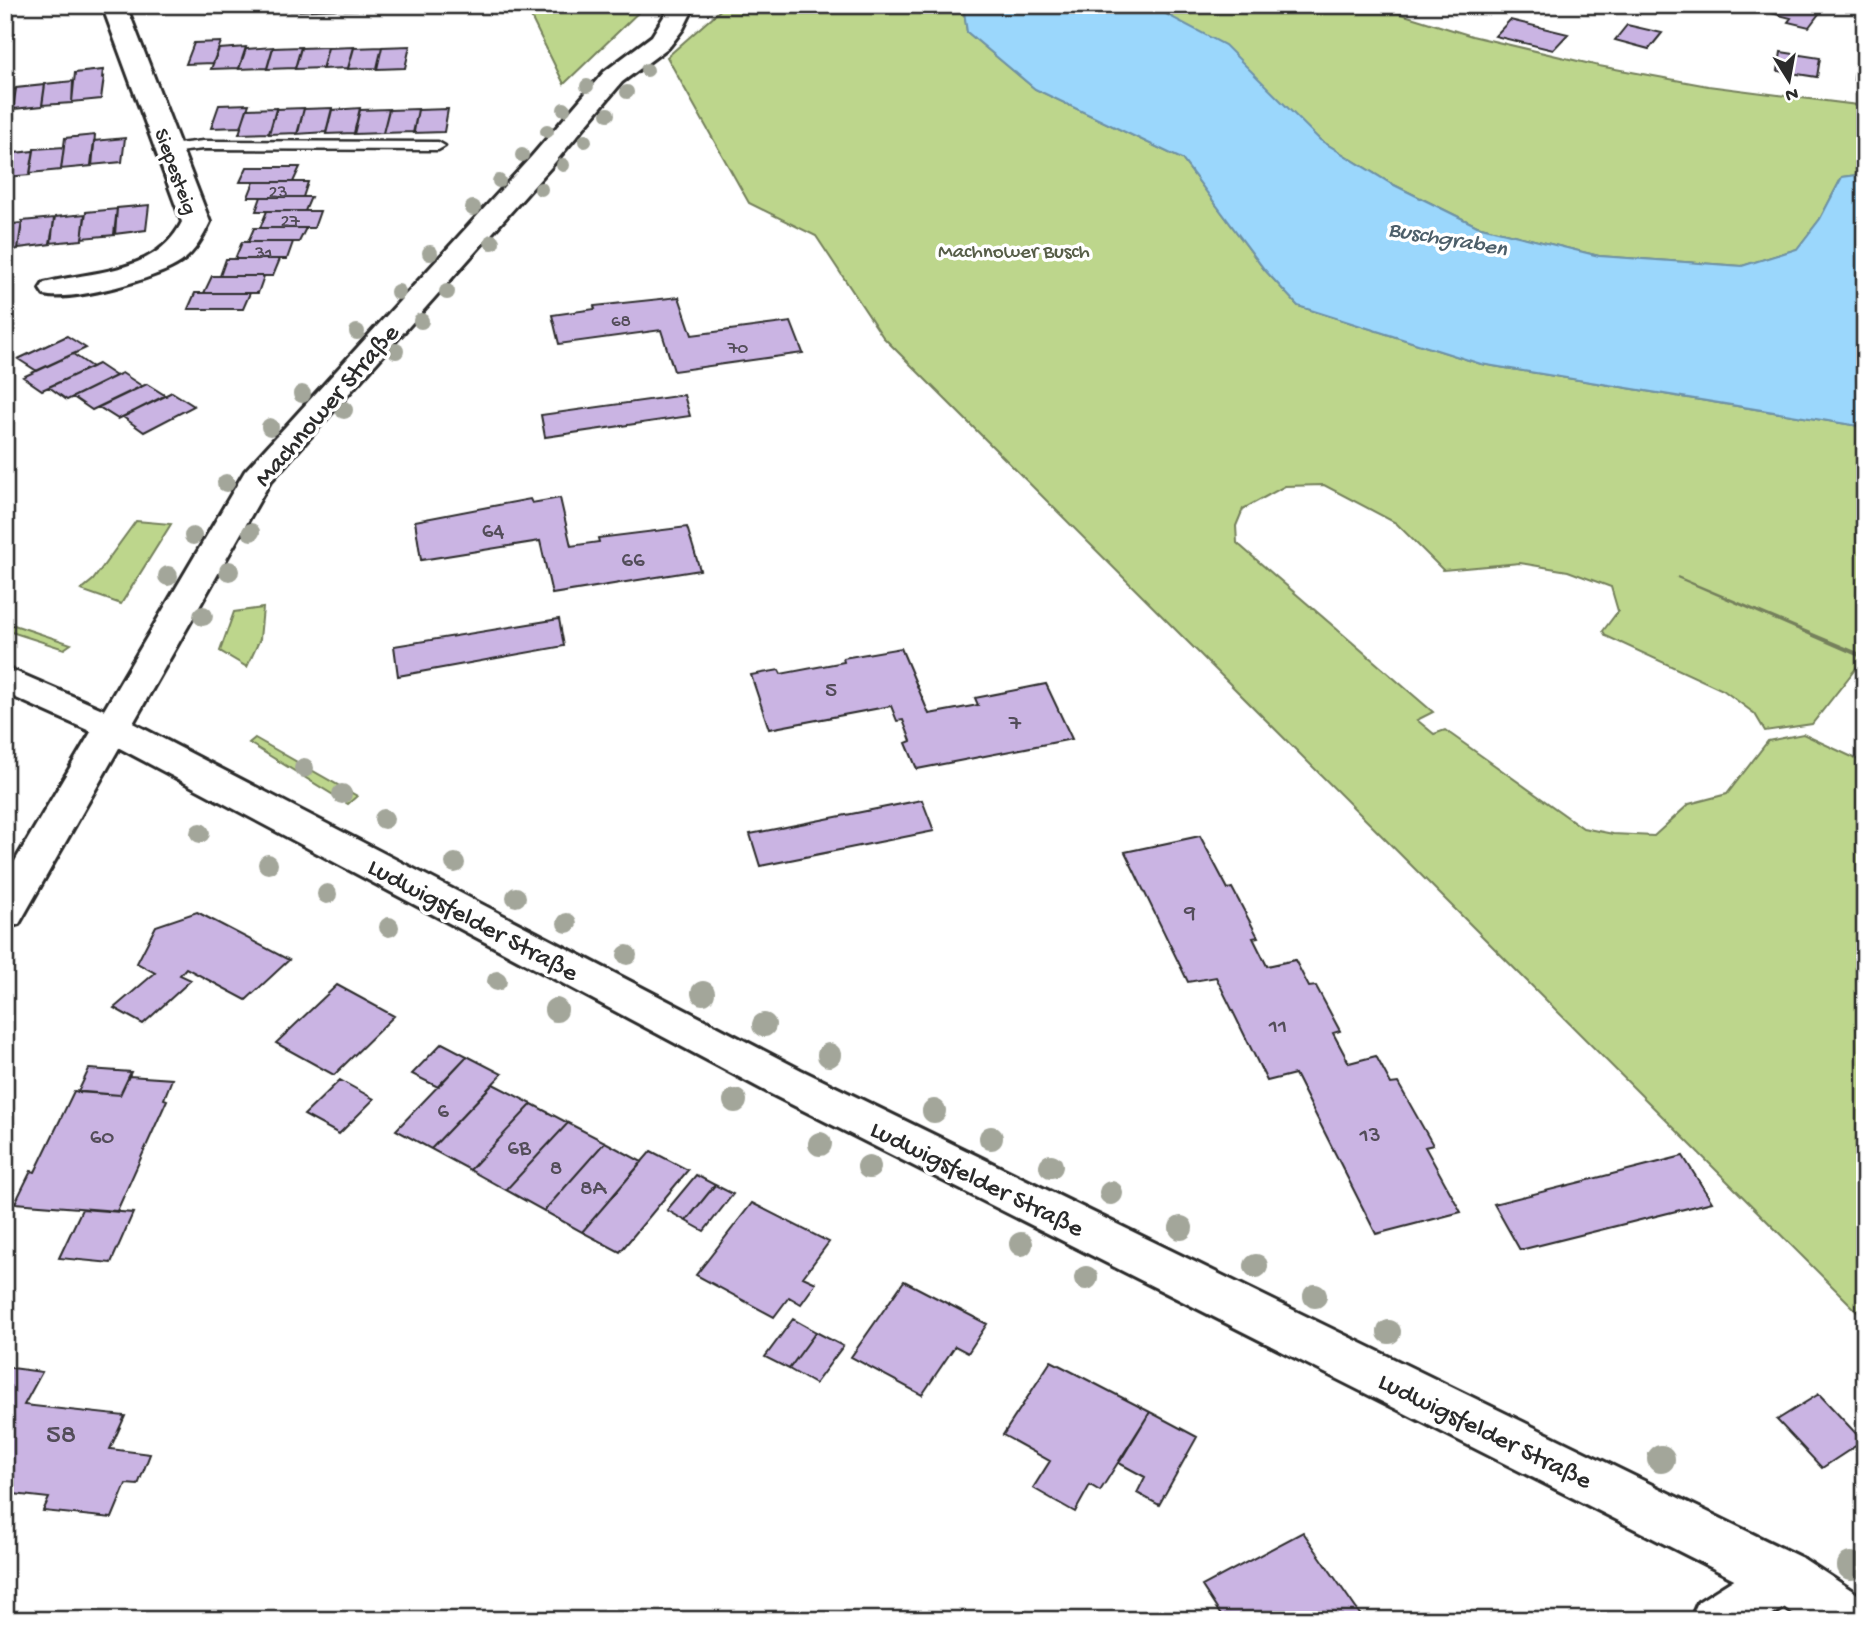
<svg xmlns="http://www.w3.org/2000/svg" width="1870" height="1625" font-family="'Gochi Hand',sans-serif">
<rect width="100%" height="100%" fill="#fff"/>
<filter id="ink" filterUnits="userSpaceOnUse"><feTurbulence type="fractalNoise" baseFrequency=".0143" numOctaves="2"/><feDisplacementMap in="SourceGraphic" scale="14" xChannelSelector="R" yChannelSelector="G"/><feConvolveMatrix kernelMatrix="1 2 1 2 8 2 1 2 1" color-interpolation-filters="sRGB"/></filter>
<g filter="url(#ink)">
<!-- green -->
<path fill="#bdd68c" stroke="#74805c" stroke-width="2" d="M525,5H646L564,84Z
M726,5H963L967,32L1035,89L1182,159L1264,269L1298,306L1481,364L1865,427V656L1677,577L1864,658L1812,724L1765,731L1755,714L1723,690L1606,636L1603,631L1618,611L1611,587L1568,571L1520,563L1443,570L1396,523L1324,485L1285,486L1243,509L1236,526L1237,543L1433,712L1417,720L1434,734L1445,730L1583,828L1613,834L1654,836L1689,804L1727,794L1768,741L1803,734L1865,763V1319L883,337L816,236L749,203L667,57Z
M1149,5H1372L1472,36L1599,66L1708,86L1865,106V174L1842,177L1820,219L1797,249L1742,266L1599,256L1477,226L1390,183L1320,140L1285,108Z
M136,521L171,524L121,604L81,590L93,580Z
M263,608L260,639L247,667L220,651L234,612Z
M5,622L71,644L64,649L5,630Z
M255,738L357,796L348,804L249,743Z"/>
<!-- water -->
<path fill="#9bd7fc" stroke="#6e92a8" stroke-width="2" d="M963,5H1149L1225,45L1320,140L1390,183L1477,226L1599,256L1742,266L1797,249L1820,219L1842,177L1865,174V427L1481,364L1298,306L1264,269L1182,159L1035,89L967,32Z"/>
<!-- building -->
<path fill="#cab4e3" stroke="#2b2b2b" stroke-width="2" d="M189,5H215L213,11H187Z
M215,5H241L240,11L213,12Z
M241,5H267L265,10L239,12Z
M267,5H292L291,10L265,11Z
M292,5H318L317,10L291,11Z
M318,5H346L345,9L317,10Z
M346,5H372V9L345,10Z
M1758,5H1818L1824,7L1809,27L1788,22L1791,18L1755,9Z
M1510,20L1568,34L1553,50L1495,36Z
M1627,25L1662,33L1649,49L1615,40Z
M221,42L213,63L186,64L194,43Z
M410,46L405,68L377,69L382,47Z
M246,47L239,68L211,69L219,49Z
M273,47L267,68L239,69L246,49Z
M301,47L295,68L267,69L273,48Z
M328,47L323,68L295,69L301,48Z
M354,47L348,68L322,69L328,48Z
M382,47L377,68L348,69L354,48Z
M1781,52L1820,58L1817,77L1778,71Z
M1856,62L1865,63V81L1854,80Z
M103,70L102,78L104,77L101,99L72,102L75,73Z
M73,81L72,103L42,105L45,84Z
M45,85L42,106L13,109L16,88Z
M16,89L12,111H5V90Z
M249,104L241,127L211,128L219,105Z
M277,108L269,133L239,134L247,109Z
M304,108L298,133L269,134L276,109Z
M332,108L326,132L297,134L304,109Z
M360,108L354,133L326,134L332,110Z
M389,109L383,133L354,134L360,110Z
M418,109L414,132L383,133L389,110Z
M448,109L444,132L413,133L418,110Z
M95,135L92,166L61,169L65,138Z
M125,138L122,162L91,165L94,141Z
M64,147L61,170L30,173L34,149Z
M34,151L30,175L5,177V154Z
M247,167H300L293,182H240Z
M254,182H308L303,197H248Z
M261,197H311L305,211H256Z
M149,205L146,230L114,234L117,208Z
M117,209L115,235L82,238L86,212Z
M267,211H320L314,228H260Z
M85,214L82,240L50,243L55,217Z
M54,218L51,244L18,248L22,221Z
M22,223L18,249L5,251V225Z
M254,228H306L299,242H248Z
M242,242H293L287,259H235Z
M226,259H280L273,276H220Z
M212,276H264L258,293H204Z
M195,293H250L243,309H188Z
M679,297L692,335L791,322L803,353L674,371L661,330L559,344L552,315L595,309L594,306Z
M67,336L86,348L37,371L18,359Z
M73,354L92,367L42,390L23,377Z
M98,364L116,376L67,400L49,387Z
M122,373L142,386L92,410L73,397Z
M147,384L166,396L118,419L99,407Z
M172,392L194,406L144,432L123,417Z
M684,395L690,416L545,437L541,415Z
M560,498L571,546L599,542L598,538L687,527L700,570L552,594L540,541L421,560L415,521L530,499L532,503Z
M559,619L564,646L398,676L394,646Z
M901,648L929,714L978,705L975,698L1046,684L1072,739L917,769L906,743L911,741L903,720L897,721L891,706L769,729L751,675L779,670L781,674L844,662L843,658Z
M922,800L934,831L760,866L750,834Z
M1200,836L1228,889L1232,888L1258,937L1253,938L1267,966L1295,960L1309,987L1316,986L1340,1031L1333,1033L1349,1063L1376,1056L1391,1084L1398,1083L1433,1145L1425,1147L1461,1212L1376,1234L1295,1074L1267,1081L1216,977L1188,982L1125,852Z
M197,912L289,960L246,1000L186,968L180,975L191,980L143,1024L114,1008L155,973L137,963L156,926Z
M337,985L394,1016L334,1075L276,1043Z
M442,1043L467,1056L438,1087L412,1074Z
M467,1056L502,1074L431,1149L396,1130Z
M89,1069L131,1072L120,1095L78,1092Z
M129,1076L172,1079L164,1099L167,1100L117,1211L15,1203L31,1171L35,1172L74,1091L120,1095Z
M340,1080L374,1099L339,1134L304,1115Z
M493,1084L532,1104L470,1170L431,1149Z
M532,1104L568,1123L506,1190L470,1170Z
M568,1123L605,1142L544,1211L506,1190Z
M605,1142L642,1162L582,1232L544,1211Z
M651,1151L688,1170L620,1252L582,1232Z
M1683,1156L1712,1202L1520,1250L1494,1204Z
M696,1175L715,1185L686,1221L667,1210Z
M715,1185L733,1194L704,1231L686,1221Z
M752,1203L829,1242L803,1277L816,1283L801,1304L789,1297L774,1317L696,1275Z
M82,1209L133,1213L111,1263L59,1258Z
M904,1281L987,1324L968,1353L955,1346L922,1395L851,1357Z
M793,1319L816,1332L789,1369L765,1357Z
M816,1332L843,1346L815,1384L789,1369Z
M1051,1361L1150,1412L1100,1491L1090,1485L1075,1512L1033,1488L1050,1461L1003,1435Z
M5,1367L42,1372L24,1405L125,1416L110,1449L150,1454L138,1485L126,1484L112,1518L43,1511L49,1498L5,1493Z
M1819,1394L1863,1441L1822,1468L1777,1420Z
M1150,1412L1197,1437L1159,1505L1137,1493L1145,1477L1119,1463Z
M1303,1532L1364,1620H1224L1202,1586Z"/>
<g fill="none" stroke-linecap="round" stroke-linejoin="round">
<defs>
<path id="service" d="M203,141L438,142L445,146L438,150L203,149L170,153L163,149L170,145Z"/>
<path id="minor" d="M102,5H126L210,222C203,237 195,252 181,262C157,279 72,302 44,295L40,289L44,283C93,271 156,274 182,222Z
M5,667L123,718L128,727L123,736L110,740L5,693Z
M1785,1552L1804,1559L1811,1577L1804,1595L1765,1620H1690L1698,1602L1766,1559Z"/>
<path id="tertiary" d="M110,714L123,718L801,1070L1804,1559L1865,1599V1620H1803L1766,1595L771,1094L97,736L92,727L97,718Z"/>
<path id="secondary" d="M671,5H695L683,29L670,46L622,82L550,168L270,482L19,924L5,928V878L245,471L532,156L604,72L652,36Z"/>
</defs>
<!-- service casing -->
<use href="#service" stroke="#2b2b2b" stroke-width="5"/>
<!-- minor casing -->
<use href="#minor" stroke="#2b2b2b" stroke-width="6"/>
<!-- tertiary casing -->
<use href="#tertiary" stroke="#2b2b2b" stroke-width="6"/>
<!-- secondary casing -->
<use href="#secondary" stroke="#2b2b2b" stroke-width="6"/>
<!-- service -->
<use href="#service" fill="#fff" fill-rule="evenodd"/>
<!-- minor -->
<use href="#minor" fill="#fff" fill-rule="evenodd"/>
<!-- tertiary -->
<use href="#tertiary" fill="#fff" fill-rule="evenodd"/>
<!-- secondary -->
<use href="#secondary" fill="#fff" fill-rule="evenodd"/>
</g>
<!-- trees -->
<g fill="#a3a69a">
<circle cx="647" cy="70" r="7"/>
<circle cx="587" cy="86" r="7"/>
<circle cx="627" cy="92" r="7"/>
<circle cx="564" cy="109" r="7"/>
<circle cx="608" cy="114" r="7"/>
<circle cx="547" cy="131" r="7"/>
<circle cx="585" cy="141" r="7"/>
<circle cx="522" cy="155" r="7"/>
<circle cx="563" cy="165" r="7"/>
<circle cx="499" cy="181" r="7"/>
<circle cx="541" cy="189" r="7"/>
<circle cx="473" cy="208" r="8"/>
<circle cx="492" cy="242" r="8"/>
<circle cx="430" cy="253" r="8"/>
<circle cx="398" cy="292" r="8"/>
<circle cx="447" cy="292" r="8"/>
<circle cx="421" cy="321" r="8"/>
<circle cx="357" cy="332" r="8"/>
<circle cx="396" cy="351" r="8"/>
<circle cx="302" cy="394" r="9"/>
<circle cx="344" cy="410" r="9"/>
<circle cx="270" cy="427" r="9"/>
<circle cx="226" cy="483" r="9"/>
<circle cx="251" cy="532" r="9"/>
<circle cx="193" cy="536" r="9"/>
<circle cx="229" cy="571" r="10"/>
<circle cx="168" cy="576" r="10"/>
<circle cx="203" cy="616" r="10"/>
<circle cx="304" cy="768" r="10"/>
<circle cx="342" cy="794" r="10"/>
<circle cx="384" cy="819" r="10"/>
<circle cx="200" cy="833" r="10"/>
<circle cx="455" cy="863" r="10"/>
<circle cx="268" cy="864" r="10"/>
<circle cx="327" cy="894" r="10"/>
<circle cx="516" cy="897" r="10"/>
<circle cx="567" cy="923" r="10"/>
<circle cx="389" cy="927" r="10"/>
<circle cx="627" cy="955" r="10"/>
<circle cx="497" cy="981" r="10"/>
<circle cx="703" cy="993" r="12"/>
<circle cx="556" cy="1010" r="12"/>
<circle cx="764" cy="1025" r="12"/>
<circle cx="829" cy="1055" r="12"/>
<circle cx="735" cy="1101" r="12"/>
<circle cx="934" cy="1111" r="12"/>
<circle cx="991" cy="1138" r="12"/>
<circle cx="820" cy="1144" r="12"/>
<circle cx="1051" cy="1166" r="12"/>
<circle cx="869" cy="1167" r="12"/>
<circle cx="1111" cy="1193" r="12"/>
<circle cx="1181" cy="1228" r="12"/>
<circle cx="1021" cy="1244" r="12"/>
<circle cx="1256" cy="1266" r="12"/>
<circle cx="1086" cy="1278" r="12"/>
<circle cx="1315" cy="1296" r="12"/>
<circle cx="1389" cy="1332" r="12"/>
<circle cx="1661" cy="1459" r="14"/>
<circle cx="1851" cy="1566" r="14"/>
</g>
</g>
<g text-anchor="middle" stroke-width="7" stroke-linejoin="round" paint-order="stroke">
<!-- far-number labels -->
<g font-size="19" fill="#534d59">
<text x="278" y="197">23</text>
<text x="290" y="226">27</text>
<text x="264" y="258">31</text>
<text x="621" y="326">68</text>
<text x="738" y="353">70</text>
</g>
<!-- far-street labels -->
<g font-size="21" fill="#2b2b2b" stroke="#fff">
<text transform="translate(177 171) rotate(70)" y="7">Siepesteig</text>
</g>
<!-- far-park labels -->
<g font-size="21" fill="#575e48" stroke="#fff">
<text x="1014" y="257">Machnower Busch</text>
</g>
<!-- far-water labels -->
<g font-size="23" font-style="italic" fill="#4d5f6a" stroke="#fff">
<text transform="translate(1448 237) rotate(10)" y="8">Buschgraben</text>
</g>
<!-- number labels -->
<g font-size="23" fill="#534d59">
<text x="493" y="537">64</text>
<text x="633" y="566">66</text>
<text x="831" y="696">5</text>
<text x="1015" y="729">7</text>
<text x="1190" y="918">9</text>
<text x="1278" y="1032">11</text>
<text x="443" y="1117">6</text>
<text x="1370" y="1141">13</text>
<text x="102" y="1143">60</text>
<text x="519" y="1154">6B</text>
<text x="556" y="1174">8</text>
<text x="593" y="1194">8A</text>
</g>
<!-- street labels -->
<g font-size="26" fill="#2b2b2b" stroke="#fff">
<text transform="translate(325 404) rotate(-49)" y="9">Machnower Straße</text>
<text transform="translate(474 918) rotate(28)" y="9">Ludwigsfelder Straße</text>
<text transform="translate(978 1177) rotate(26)" y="9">Ludwigsfelder Straße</text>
<text transform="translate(1486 1429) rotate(26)" y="9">Ludwigsfelder Straße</text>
</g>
<!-- near-number labels -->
<g font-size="28" fill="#534d59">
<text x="61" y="1442">58</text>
</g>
</g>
<!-- margin -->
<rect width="1870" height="1625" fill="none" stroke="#fff" stroke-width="28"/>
<rect x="14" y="14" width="1842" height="1597" fill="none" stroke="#2b2b2b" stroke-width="2.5" filter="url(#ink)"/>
<!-- north arrow -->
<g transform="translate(1789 80) rotate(169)" stroke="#ffffff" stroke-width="5" paint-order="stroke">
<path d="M0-5L12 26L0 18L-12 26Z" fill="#2b2b2b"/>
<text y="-10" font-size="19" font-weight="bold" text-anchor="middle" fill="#2b2b2b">N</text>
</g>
</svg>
